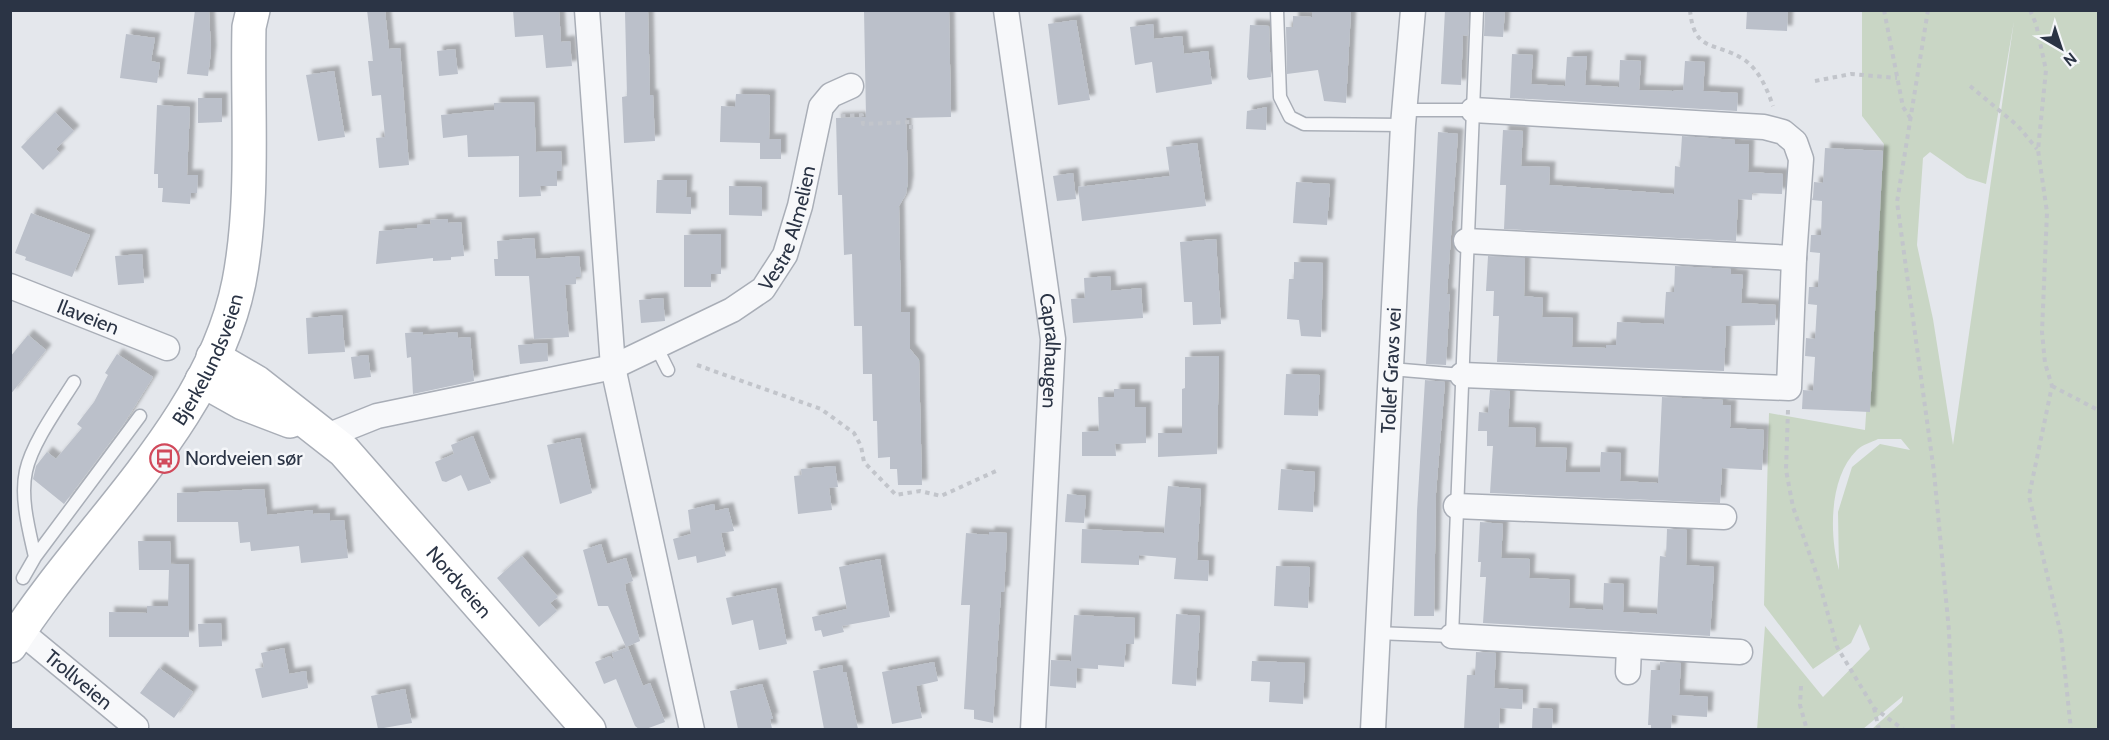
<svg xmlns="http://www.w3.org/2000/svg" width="2109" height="740" font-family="Cabin,sans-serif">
<defs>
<filter id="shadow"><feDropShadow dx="5.5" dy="-5.5" stdDeviation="1.5" flood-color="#0004"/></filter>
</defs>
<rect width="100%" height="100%" fill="#e4e7ec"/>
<!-- green -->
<path fill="#c9d6c5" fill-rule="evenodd" d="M1862,11H2098V729H1872L1902,702L1903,696L1863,729L1757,730L1765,626L1823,697L1870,649L1860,624L1851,643L1813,669L1764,605L1769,413L1865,430L1884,144L1862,116ZM2014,21L1953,445L1933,319L1917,245L1923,158L1930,152L1967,178L1986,184ZM1878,439H1901L1910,450L1880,444L1852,467L1838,512L1839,570C1829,534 1829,477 1857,450C1862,445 1872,442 1878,439Z"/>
<!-- building -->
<path fill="#bbc0ca" filter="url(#shadow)" d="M195,10H209L211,51L208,76L187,74Z
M367,10H385L389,49L400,48L409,165L379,168L376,138L385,137L381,95L372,96L368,61H373Z
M513,10H559L561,42L570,41L572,66L546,68L543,35L515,37Z
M864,10H949L951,117L906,118L908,181L906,194L899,206L901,312H910V349L919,360L922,485H898L897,469H890V457L878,458L877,421H873L872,374H863L862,326H854L852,254L844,255L842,195H838L836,118L866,117Z
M1312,10H1351L1346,103L1324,101L1318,70L1287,74L1286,27H1293V16L1312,17Z
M1445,10H1469L1468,36L1463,35L1461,85L1441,84Z
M1485,10H1505L1503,37L1484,36Z
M1747,10H1788L1787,31L1746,29Z
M648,11L650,95H653L655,141L624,143L622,97L627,96L625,12Z
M1076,20L1090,100L1058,105L1048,24Z
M1153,24L1154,39L1182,36L1184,54L1208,51L1212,84L1156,93L1152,62L1135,65L1130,27Z
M1250,25L1269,26L1271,77L1249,80L1247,77Z
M126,34L155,38L151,61L160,63L157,83L120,78Z
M455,49L458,74L439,76L437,51Z
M1512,54L1533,55L1531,84L1565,86L1567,57L1587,56L1585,85L1619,87L1620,60L1641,61L1639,90L1673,91L1683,90L1685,61L1705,62L1703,91L1738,93L1737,111L1510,98Z
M334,71L345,137L318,141L306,75Z
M736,94L770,95L769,139H781V159H760V143L720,142L721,106L735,107Z
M198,98H222V122L198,123Z
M534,102L536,152L561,151L562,171H557V186H540L541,196L519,197V156L468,157L467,135L443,138L441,115L494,110V103Z
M157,105L190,107L187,175H198L197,193H191L190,204L162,202L163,188H158V174H154Z
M1267,107L1266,130L1246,129L1247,111Z
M55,112L74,131L56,149L60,153L43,170L21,147Z
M1503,130L1523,131L1521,166L1550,167L1549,185L1674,194L1675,166L1680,167L1682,136L1735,140V144H1749L1748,172L1783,174L1782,194L1752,193V200L1738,199L1736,241L1504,229L1506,185H1500Z
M1438,132L1458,134L1447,294H1450L1446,365L1426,364Z
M1197,143L1206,206L1082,221L1078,187L1170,176L1166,147Z
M1825,148L1883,151L1870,412L1802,409L1803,390L1813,391L1815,357L1805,356L1806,338L1815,339L1817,305L1808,304L1809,287H1818L1820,253L1810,252L1811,235H1821L1822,201L1812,200L1813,197L1814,182L1823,183Z
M1073,173L1076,199L1057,201L1053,176Z
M657,180H687L686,197H691V214L656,213Z
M1296,182L1330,184L1327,225L1293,223Z
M729,186L762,187V216L729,215Z
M31,213L90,235L72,277L25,260L26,257L15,253Z
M448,219V223L461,222L464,256L451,257V260L433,261V258L376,264L379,231L417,228V225L431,224L430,220Z
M721,234V274H711V287H684V235Z
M534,238L536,259L579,256L581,277H576V284L565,285L569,337L534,339L529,276H495L494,259H498L497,241Z
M1216,239L1221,324L1193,325L1192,302H1184L1180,242Z
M142,254L144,283L118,285L115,256Z
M1488,256L1525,258L1524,296L1543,298L1542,317L1573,318L1572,347L1606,348V345H1616L1617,322L1664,324L1666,292H1674L1675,266L1731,269V274L1743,275L1741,303L1776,305L1775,325L1726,326L1724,371L1497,362L1499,316H1493L1494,291H1486Z
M1294,262L1323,263L1321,337L1301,336L1299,320L1287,319L1289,279H1294Z
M1110,276L1111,291L1141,288L1143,318L1073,323L1071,299L1085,298L1084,278Z
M663,298L665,321L641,323L639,300Z
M342,315L345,352L308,354L306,318Z
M423,332V335L457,332L458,338L470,337L474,381L413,394L411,357L407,358L405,333Z
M28,335L46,350L10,395V357Z
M547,343L548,361L520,364L518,345Z
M117,354L153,377L123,425L64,504L33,479L36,466L47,452L56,459L82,428L77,424L94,402L108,375L105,373Z
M368,355L371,377L354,379L351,357Z
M1219,356L1217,454L1158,457V433H1182V389L1185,388V357Z
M1286,374L1320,375L1318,416L1284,415Z
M1425,380L1445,382L1436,493L1434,616H1414L1417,511Z
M1114,389H1135V407H1146V443L1115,444L1116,456H1082V432L1099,431L1098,397H1114Z
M1490,390L1510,391L1508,427L1536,428L1535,447L1567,448L1565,472H1600L1601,452L1621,453L1620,481L1658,483L1662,397L1723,400L1722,405H1731L1730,428L1764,430L1762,470L1722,468L1720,503L1490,493L1493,446H1487V431H1478L1479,412L1488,413Z
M473,436L491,483L468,491L461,475L446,482L442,481L435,462L454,454L451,445Z
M580,438L592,493L560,504L547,445Z
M835,466L838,487L829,488L832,510L798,514L794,476L802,475L801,469Z
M1281,469L1315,472L1313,512L1278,510Z
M1168,486L1201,489L1197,560L1209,561L1208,581L1174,579L1176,558L1139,555V565L1081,563L1082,529L1164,533Z
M264,489L267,515L313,510V514L330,513V521L344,520L348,558L301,563L299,546L251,551L250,542L240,543L238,522H177V493Z
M1067,494L1086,496L1084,523L1065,522Z
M714,504L715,511L728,508L734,531L721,533L726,556L697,563L696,556L678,560L673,539L691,534L688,510Z
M1480,522L1503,524L1501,558L1530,559L1529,578L1570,580L1569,608L1603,610L1604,583L1624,584L1623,612L1657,614L1660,556L1666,557L1667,529L1687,530L1686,565L1714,567L1710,636L1483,623L1486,577H1480L1481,562H1478Z
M989,532L1007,533L1004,592H1001L993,723L974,719V710L964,709L970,605H961L966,533L989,535Z
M138,541H170L171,564H189V637H109V612L147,613V606H168L169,570H139Z
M601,544L607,564L626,558L633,581L625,584L626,591L640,641L626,647L608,606H598L583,550Z
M522,556L558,597L550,603L557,611L539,627L497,578Z
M880,559L890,617L842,626L844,632L823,637L821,630L815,631L812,617L847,609L839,567Z
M1276,566L1310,567L1308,608L1274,606Z
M776,588L787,644L759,650L753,620L732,625L726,598Z
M1176,614L1200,616L1196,686L1172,684Z
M1074,615L1135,618L1134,644H1126L1124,667L1098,665V669L1077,668L1076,688L1050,686L1051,660L1071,661Z
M221,623L222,646L199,647L198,624Z
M628,647L643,686L650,683L665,722L646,729H639L635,726L616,679L604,684L595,662L610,656L614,661L612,653Z
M284,648L289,674L306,671L308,688L262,698L255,669L264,667L261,653Z
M1476,652L1496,653L1494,688L1523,690L1522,709L1500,708L1499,729H1464L1467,675H1475Z
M1252,661L1305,663L1303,704L1269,702L1270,682L1251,681Z
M934,662L938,681L916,686L922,718L892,724L882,672Z
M1660,662L1681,663L1679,695L1708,697L1707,717L1672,715L1671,729H1651V725H1648L1651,670H1660Z
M842,665L843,672H846L858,729H824L813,671Z
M159,668L193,692L174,718L140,693Z
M762,684L773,719H770L772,729H738L730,691Z
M405,689L412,723L378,729L371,696Z
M1533,708L1553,709L1552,729H1532Z"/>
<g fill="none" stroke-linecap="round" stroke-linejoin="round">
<defs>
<path id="lane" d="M1277,10L1280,97L1290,117L1304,124L1403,125
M1404,110H1473
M656,346L668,370
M1391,369L1462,375
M35,557C29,530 20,498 26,471C32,443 59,406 74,382
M23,578L35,557L140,416
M1376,633L1452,636L1477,10"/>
<g id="street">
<path d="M587,10L613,367L692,730"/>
<path id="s1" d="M1006,10L1053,339L1033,730"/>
<path d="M1466,241L1794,258"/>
<path id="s2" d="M10,286L167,348"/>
<path d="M1462,375L1789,388L1794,258L1801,159L1795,142L1783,132L1764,127L1473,110"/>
<path id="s3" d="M327,436L377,416L613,367L732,310L763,289L785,255L800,206L821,107L831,95L851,86"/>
<path d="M1456,506L1724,517"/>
<path id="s4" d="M20,631L136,727L135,730"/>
<path d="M1452,636L1740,652"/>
<path d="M1628,672L1629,646"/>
<path id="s5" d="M1373,730L1403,125L1413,10"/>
</g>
<g id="secondary">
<path id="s6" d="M213,357L256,382L344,451L589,730"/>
<path d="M202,380L243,403L290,421"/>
<path id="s7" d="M10,646C84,528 211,423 239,282C255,199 247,111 249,27L253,10"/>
</g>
</defs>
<!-- lane casing -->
<use href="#lane" stroke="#a9aeb7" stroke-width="15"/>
<!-- street casing -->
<use href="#street" stroke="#a9aeb7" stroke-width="27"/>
<!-- secondary casing -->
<use href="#secondary" stroke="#a9aeb7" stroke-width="36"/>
<!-- path -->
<path stroke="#c2c5cb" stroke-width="4" stroke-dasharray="4.5 4.5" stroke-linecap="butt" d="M1690,10C1694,53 1714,41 1743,59C1759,69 1767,89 1773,106
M1884,10L1903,107L1911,119
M1928,10L1897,202L1934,472L1949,631L1953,730
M2030,10L2036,24L2046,70L2038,150L2047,212L2042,332L2045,363L2052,386L2029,496L2061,635L2071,730
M1815,81L1851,74L1897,78
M1970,86L2018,126L2037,149
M841,116L862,115L863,124L911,122V129
M697,365L821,409L854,433L861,446L864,462L896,495L920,491L941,496L996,471
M2052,386L2098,410
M1788,410L1786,470L1793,507L1818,578L1837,647L1874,708L1904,730
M1801,686L1800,705L1807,730
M1874,708L1879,730"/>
<!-- lane -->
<use href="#lane" stroke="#f7f8fa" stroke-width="12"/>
<!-- street -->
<use href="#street" stroke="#f7f8fa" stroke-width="24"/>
<!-- secondary -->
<use href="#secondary" stroke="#fff" stroke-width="33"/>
</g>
<!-- icons -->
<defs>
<symbol id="bus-ring" viewBox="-11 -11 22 22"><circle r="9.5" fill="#f4f6f9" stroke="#d1495b" stroke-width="1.5"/><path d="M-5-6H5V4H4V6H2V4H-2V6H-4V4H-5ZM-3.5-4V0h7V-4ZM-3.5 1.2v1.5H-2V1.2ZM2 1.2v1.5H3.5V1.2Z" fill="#d1495b"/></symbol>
</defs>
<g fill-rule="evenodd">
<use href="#bus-ring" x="148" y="442" width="33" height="33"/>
</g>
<g text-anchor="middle" stroke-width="5" stroke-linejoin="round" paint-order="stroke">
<!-- street labels -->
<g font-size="20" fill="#2b3445" stroke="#f4f6f9">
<text dy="7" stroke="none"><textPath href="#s3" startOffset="531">Vestre Almelien</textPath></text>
<text dy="7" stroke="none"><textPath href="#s2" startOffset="84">Ilaveien</textPath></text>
<text dy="7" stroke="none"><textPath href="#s1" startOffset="344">Capralhaugen</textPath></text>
<text dy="7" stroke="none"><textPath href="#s7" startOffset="350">Bjerkelundsveien</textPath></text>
<text dy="7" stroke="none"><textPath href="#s5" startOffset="360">Tollef Gravs vei</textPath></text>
<text dy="7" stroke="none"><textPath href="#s6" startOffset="336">Nordveien</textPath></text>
<text dy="7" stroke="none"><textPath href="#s4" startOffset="76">Trollveien</textPath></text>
</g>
<!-- poi labels -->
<g font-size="20" fill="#2b3445" stroke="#f4f6f9" text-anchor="start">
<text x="185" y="465">Nordveien sør</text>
</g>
</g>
<!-- border -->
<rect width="2109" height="740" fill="none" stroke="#2b3445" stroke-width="24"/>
<!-- north arrow -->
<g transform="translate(2061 48) rotate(141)" stroke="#f4f6f9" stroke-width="4.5" paint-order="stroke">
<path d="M0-4.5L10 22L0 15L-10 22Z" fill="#2b3445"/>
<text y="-9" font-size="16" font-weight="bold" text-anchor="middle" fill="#2b3445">N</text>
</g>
</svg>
